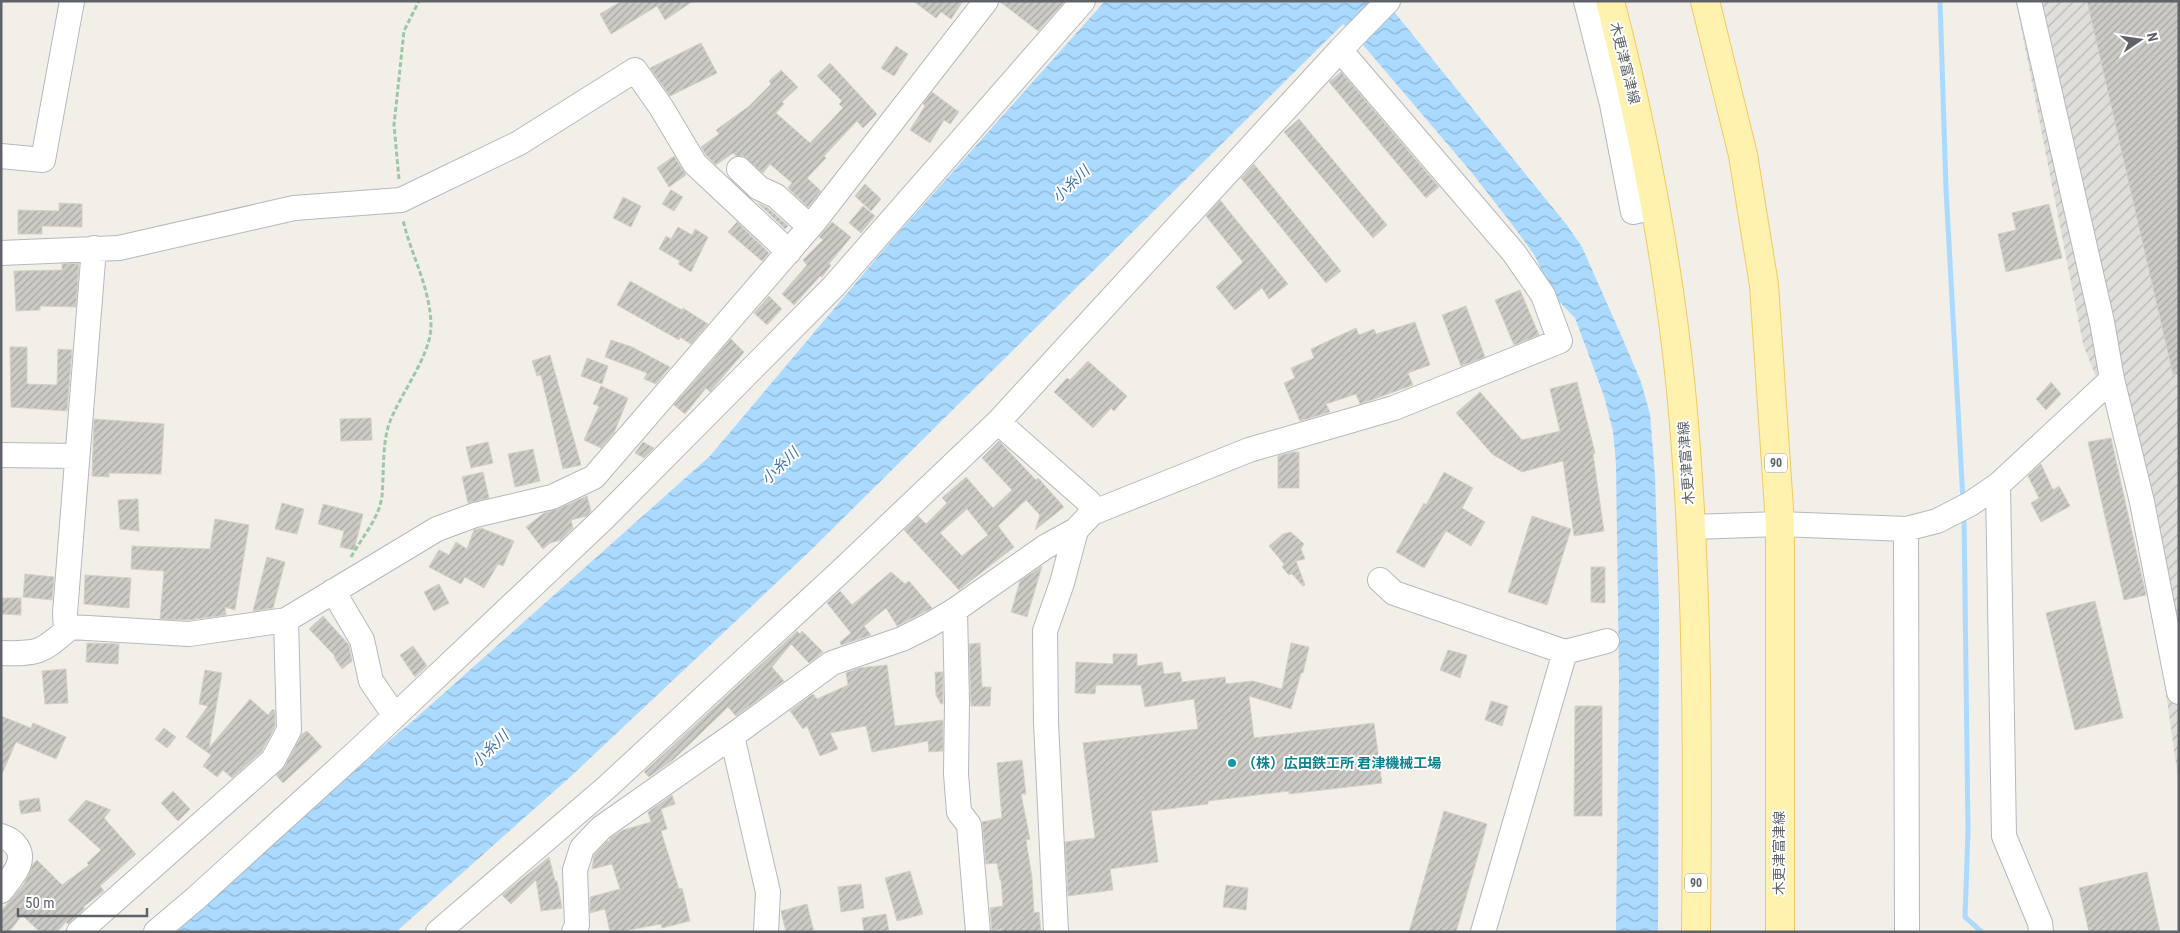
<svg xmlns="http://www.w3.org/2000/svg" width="2180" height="933" font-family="'Roboto Condensed','Noto Sans JP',sans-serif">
<defs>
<pattern id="industrial-furrows" width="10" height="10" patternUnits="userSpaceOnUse" patternTransform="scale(1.25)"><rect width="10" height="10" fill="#e0deda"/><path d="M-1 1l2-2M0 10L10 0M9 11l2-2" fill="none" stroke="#b9b8b5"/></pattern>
<pattern id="water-waves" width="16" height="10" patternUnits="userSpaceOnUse" patternTransform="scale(1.25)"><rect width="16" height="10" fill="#aadaff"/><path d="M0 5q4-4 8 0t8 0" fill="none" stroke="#8eb4d2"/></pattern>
<pattern id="building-hatch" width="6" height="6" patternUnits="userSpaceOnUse" patternTransform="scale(1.25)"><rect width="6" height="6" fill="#cccac5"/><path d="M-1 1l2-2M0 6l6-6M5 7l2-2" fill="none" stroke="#a9a8a4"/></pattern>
</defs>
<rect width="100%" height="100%" fill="#f1efe8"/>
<!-- industrial -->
<path fill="url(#industrial-furrows)" d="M2016,1H2179V786L2159,643L2114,424L2083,344Z"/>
<!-- water -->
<path fill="url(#water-waves)" d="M1105,1H1380L1351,30L1343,24L808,553L568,779L396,932H171L300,821L359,766L407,726L710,456L892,240Z
M1391,8L1566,224L1582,247L1621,335L1641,382L1650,414L1655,477L1659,603L1658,932H1616L1619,677L1616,463L1613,431L1604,396L1575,318L1553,295L1535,256L1514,227L1472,173L1358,39Z"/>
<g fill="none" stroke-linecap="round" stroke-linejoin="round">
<!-- stream -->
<path stroke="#aadaff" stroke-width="5" d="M1940,1L1946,189L1963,501
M1964,515L1968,831L1965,917L1982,932"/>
</g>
<!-- building -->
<path fill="url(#building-hatch)" stroke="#d6d1c6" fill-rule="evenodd" d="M622,1H693L665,20L657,6L611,34L600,14Z
M913,1H963L951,19L941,12L936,18Z
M999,1H1065L1038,31Z
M2087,1H2179V374L2173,375Z
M701,43L717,73L670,96L650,68Z
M896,46L908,54L894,76L881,68Z
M830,63L877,114L863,128L857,121L824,156L826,158L807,178L821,191L808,207L788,188L792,183L770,164L763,173L743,156H736L733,153L716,165L706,155L701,147L719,134L716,130L748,107L771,84L769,81L781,70L798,87L782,102L784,104L776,113L810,143L843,108L839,104L842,101L817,76Z
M1341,72L1439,187L1426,198L1329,82Z
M932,92L959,112L950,124L944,120L930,143L910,130L925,106L923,104Z
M1299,119L1387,225L1373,238L1284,132Z
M674,156L686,175L669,187L657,168Z
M1254,164L1341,271L1326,283L1241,178Z
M865,184L881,199L871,211L855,196Z
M671,190L683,197L674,211L662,204Z
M623,197L641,206L631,227L613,218Z
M1220,200L1288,284L1269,299L1262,288L1235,310L1216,287L1243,262L1206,216Z
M59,203L82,204V227L42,226V234H18V210L59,211Z
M758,203L768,208L788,226L785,229Z
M2049,204L2062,258L2006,272L1998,234L2016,230L2012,213Z
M863,206L875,216L861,233L849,223Z
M737,222L769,253L762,261L728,232Z
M832,222L851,237L829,264L831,265L822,277L820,276L794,305L782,294L807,265L803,260L823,240L819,237Z
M678,227L692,235L695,229L708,237L691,272L678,264L680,261L659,249L666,236L671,239Z
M79,263L76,307L40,306V310L16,311L14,271L62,270V264Z
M630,281L682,310L683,308L708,324L691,344L680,337L679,340L617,305Z
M1520,290L1539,335L1514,345L1495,300Z
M769,296L782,309L767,325L754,313Z
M1466,306L1485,357L1461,366L1442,315Z
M1415,322L1430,365L1408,373L1413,385L1360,404L1356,394L1326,404L1330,412L1300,421L1284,383L1295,378L1291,368L1314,358L1311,349L1356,328L1359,335L1374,329L1376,334Z
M731,339L744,352L710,392L706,388L685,414L674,405Z
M611,340L632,347L670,367L656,384L644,379L647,373L605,357Z
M10,347H27V384L57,385L58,349L72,350L67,411L11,407Z
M550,355L581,465L563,469L541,375L537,376L532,361Z
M587,358L608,366L602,384L581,376Z
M1088,361L1127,396L1114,411L1111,408L1093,428L1054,392L1067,378L1070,380Z
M1577,382L1595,453L1593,454L1604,531L1574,536L1563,461L1522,472L1492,454L1456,413L1480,392L1522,440L1560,431L1550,389Z
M2051,382L2061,394L2046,410L2036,399Z
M601,386L628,398L614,433L601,448L584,440L599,406L593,404Z
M371,418L372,440L341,441L340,419Z
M94,419L164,424L161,474L109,473V477L92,476Z
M2111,438L2146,595L2124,600L2088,442Z
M999,441L1036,480L1038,478L1064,507L1035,530L1040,515L1026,500L998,526L1014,547L959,590L904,530L918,516L926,524L947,503L942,498L966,477L993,508L1012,490L982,458ZM967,509L988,535L962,556L940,533Z
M488,442L493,463L471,468L466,447Z
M643,442L654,448L644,458L635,453Z
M533,449L540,481L515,487L508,454Z
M1292,452H1299V488H1278V456Z
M2041,464L2053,490L2059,486L2070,506L2041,522L2031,503L2039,498L2028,476Z
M483,472L489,498L468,503L462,477Z
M1444,472L1473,488L1462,508L1485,522L1471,546L1446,531L1424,568L1396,552L1424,503L1426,505Z
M587,496L591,511L587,516L571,520L573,528L561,540L550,543L543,549L526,527L544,513L558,509Z
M138,499L139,531L120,529L118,500Z
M282,503L304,509L297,534L275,529Z
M323,504L363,514L354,550L340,547L344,531L318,524Z
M1532,516L1571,529L1547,605L1508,592Z
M215,519L249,525L235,610L225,607L226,615L188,620L160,619L164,571L131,569L132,546L210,549Z
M481,528L514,541L503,566L498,564L484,588L465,577L461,584L429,567L439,550L449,555L456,542L467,549L474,530Z
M1291,532L1304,544L1301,549L1305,559L1296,561L1305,585L1303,586L1292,574L1289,575L1282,567L1284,564L1269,546L1283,534Z
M267,557L285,562L273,608L253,611Z
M1042,566L1027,617L1011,612L1020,581Z
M1591,567H1605V603L1591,602Z
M891,572L905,584L909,581L932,608L897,626L886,608L864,626L871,635L841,645L840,642L851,633L827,603L840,591L852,605Z
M25,574L54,577L52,600L23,597Z
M85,575L131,578L129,608L84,604Z
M439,584L449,603L434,611L424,592Z
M1,598H21V615L1,614Z
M2095,601L2123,718L2075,730L2046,613Z
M323,616L349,645L352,661L342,669L334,657L335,656L309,629Z
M797,631L800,634L802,631L823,652L809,663L791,644L772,667L784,681L736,716L728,707L673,760L649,777L644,772Z
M87,643L119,644L118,664L86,662Z
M980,643L982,687H991L990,706H971L969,644Z
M1291,643L1309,647L1303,673H1301L1291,709L1249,696L1254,738L1374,723L1382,783L1289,794V791L1208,801V804L1151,811L1158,862L1110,869L1113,890L1068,896L1065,842L1095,838L1083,743L1198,729L1194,699L1145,707L1141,685H1096L1095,694L1075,693L1076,662L1113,664V654H1137V666L1162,662L1164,674L1180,672L1182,682L1225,677L1226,684L1253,681L1282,689Z
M413,646L427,666L415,677L400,655Z
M1448,650L1467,655L1460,678L1440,670Z
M887,665L895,726L943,720V751L929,752L928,741L872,752L866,726L830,733L838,749L820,756L807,726L803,729L790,711L813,694L817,699L848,685L846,673L859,668Z
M66,669L68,703L45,704L42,671Z
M205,670L222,673L209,748L250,699L268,715L273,709L275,711V727L262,751L232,778L223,770L217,777L203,766L211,755L186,737L208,706L199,704Z
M935,672H943V704H941L936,695Z
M1491,701L1508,706L1502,726L1485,720Z
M1575,706H1602V816H1574Z
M1,716L31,728L33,723L66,737L56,759L16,742L1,776Z
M164,728L176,737L167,748L155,739Z
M307,731L322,747L283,783L276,775L285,766L302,734Z
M1022,760L1026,794H1021L1030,839L1026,840L1032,878L1034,913L1039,912L1041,932H1002L1001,929L992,931L990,908L1003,906L1001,880H1000L997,863L986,864L982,822L1002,818L997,763Z
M173,791L190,809L178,821L161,803Z
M672,795L675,804L661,809L667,829L661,831L679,889L682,888L690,921L662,928L661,924L629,930L630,932H610L605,909L590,913V897L620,889L612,864L592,869L594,855L607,841H610V838L623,830L651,822L648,812Z
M39,798L41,811L21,814L19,801Z
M86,800L111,810L104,818L136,854L100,886L104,891L83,907L85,908L68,924L66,922L57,932H40L22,915L9,932H1V911L24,884L33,864L37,860L62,885L89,865L87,863L101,850L68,820Z
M1444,811L1487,824L1456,932H1409Z
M549,857L555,881H557L562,908L541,911L536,880L511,904L502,895Z
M910,871L923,914L897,921L885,878Z
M2147,872L2160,932H2089L2079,888Z
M861,884L864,908L841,912L838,887Z
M1226,885L1248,888L1246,910L1223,907Z
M807,904L814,932H786L781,911Z
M886,914L889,932H864L862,918Z"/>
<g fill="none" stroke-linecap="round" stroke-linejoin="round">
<defs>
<path id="minor" d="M1586,1L1612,104L1633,212L1654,207
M2029,1L2102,322L2112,379L2142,502L2179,692
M1,156L43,160L72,1
M739,169L759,188L776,196L810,227
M1,253L119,248L294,208L401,200L519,143L635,70L661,107L695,164L789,252
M998,422L1089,502L1092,513
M1,455L77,456
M1998,485L2004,836L2040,923L2041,932
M1691,527L1780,524L1906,529L1937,521L1970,504L1998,485L2112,379
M1906,529L1907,932
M1380,580L1394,593L1565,652
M333,591L362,640L371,681L395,716
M955,610L957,702L956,774L959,812L969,825L978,932
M66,631L65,613L94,248
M1,653C41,654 41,652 71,627L189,634L286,620L437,529L475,515L552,497L594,477L814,222L986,1
M732,736L768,892L766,932
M1,836C9,839 12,840 17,847C27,863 10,878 1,891
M79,932L273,760L289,730L286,620
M156,932L195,899L359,750L604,518L834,286L1083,1
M438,932L607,787L839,573L998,422L1340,50L1388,1
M574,932L577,925L575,870L582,848L601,828L732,736L832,663L902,639L928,626L955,610L1045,547L1076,530L1092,513L1249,450L1394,408L1560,341L1543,295L1514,253L1340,50
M1056,932L1046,722L1045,631L1062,583L1076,530
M1483,932L1565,652L1607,641"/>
<path id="major" d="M1610,1C1643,129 1668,259 1681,390C1698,570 1698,751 1696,932
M1705,1L1743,155L1764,285L1780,524V932"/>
</defs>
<!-- minor casing -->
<use href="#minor" stroke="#b5b8bc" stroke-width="26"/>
<!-- major casing -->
<use href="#major" stroke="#f2c960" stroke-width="30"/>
<!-- path -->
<path stroke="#9cc7a9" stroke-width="3" stroke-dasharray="5 2.5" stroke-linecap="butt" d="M399,179L394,125L404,31L419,1
M351,557C362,537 379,519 382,496C384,474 382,445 389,424C400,394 430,357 431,327C431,289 411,255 403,220"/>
<!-- minor -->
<use href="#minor" stroke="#fff" stroke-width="24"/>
<!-- major -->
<use href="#major" stroke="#fff2af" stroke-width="28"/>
</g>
<!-- markers -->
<circle fill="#0f9aa8" stroke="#fff" stroke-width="2" cx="1232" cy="763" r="5"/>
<g text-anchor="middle" stroke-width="4" stroke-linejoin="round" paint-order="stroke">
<!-- shield labels -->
<g fill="#fff" stroke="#8f9295" stroke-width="1">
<rect x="1765" y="453.5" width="22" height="19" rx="4"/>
<rect x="1685" y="873.5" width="22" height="19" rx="4"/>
</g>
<g font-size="12" font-weight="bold" fill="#5f6368">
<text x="1776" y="467">90</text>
<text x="1696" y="887">90</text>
</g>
<!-- street labels -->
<g font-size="14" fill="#5f6368" stroke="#fff">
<text transform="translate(1625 63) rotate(76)" y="5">木更津富津線</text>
<text transform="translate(1686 463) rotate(-94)" y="5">木更津富津線</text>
<text transform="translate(1779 853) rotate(-90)" y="5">木更津富津線</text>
</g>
<!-- culture labels -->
<g font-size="14" font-weight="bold" fill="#0d838f" stroke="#fff" text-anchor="start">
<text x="1242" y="768">（株）広田鉄工所 君津機械工場</text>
</g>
<!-- water labels -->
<g font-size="15" font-style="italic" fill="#4174aa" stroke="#fff">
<text transform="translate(1071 184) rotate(-44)" y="5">小糸川</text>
<text transform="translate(780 466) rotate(-44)" y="5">小糸川</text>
<text transform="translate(490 749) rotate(-44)" y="5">小糸川</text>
</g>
</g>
<!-- border -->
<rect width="2180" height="933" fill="none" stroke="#5f6368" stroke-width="5"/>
<!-- north arrow -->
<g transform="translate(2140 40) rotate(77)" stroke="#ffffff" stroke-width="4" paint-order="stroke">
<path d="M0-4L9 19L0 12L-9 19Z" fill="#5f6368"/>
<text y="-8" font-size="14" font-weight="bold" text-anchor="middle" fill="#5f6368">N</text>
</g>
<!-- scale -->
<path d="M18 908v8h129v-8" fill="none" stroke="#5f6368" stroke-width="2.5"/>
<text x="25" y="908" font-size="15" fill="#5f6368" stroke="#ffffff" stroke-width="4" paint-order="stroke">50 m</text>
</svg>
